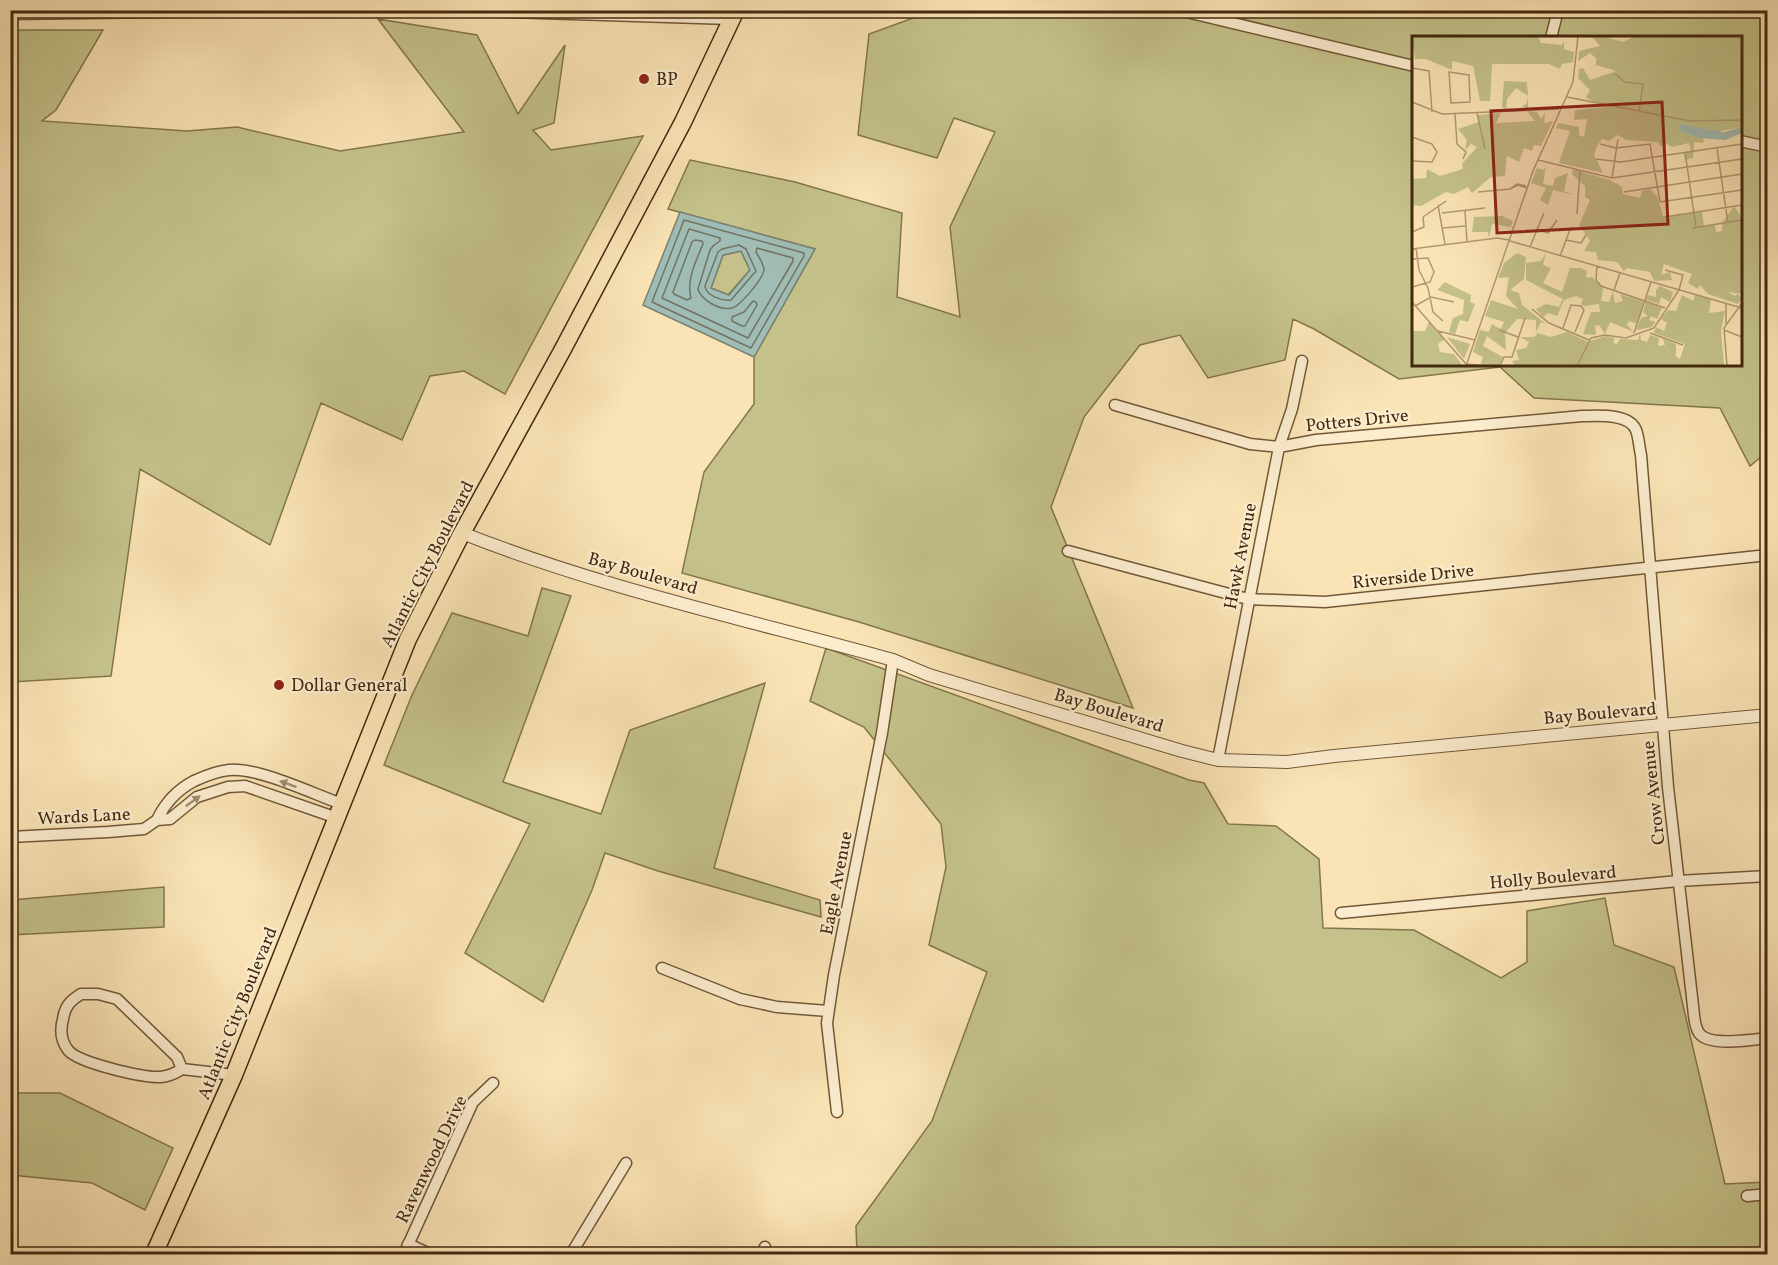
<svg xmlns="http://www.w3.org/2000/svg" width="1778" height="1265" font-family="Vollkorn,serif">
<rect width="100%" height="100%" fill="#fae4b5"/>
<filter id="stains"><feTurbulence type="fractalNoise" baseFrequency=".00333" numOctaves="4"/><feColorMatrix values="0 0 0 0 .2 0 0 0 0 .09 0 0 0 0 .02 0 0 0 .5 -.17"/></filter>
<radialGradient id="worn" r=".72"><stop offset=".6" stop-color="#630" stop-opacity="0"/><stop offset="1" stop-color="#630" stop-opacity=".3"/></radialGradient>
<!-- green -->
<path fill="#c4c28a" stroke="#84764c" stroke-width="1.5" fill-rule="evenodd" d="M935,10H1127L1221,22L1217,11H1767V452L1750,466L1720,408L1534,398L1500,367L1399,379L1314,329L1293,319L1285,360L1208,378L1180,335L1140,345L1084,417L1051,507L1133,708L859,622L682,573L704,472L754,404V357L815,249L668,209L690,160L795,182L902,213L897,297L960,317L950,227L995,132L954,118L937,158L858,135L869,34ZM1414,38H1740V364H1414Z
M378,19L477,35L518,114L565,45L554,123L533,130L551,150L643,136L505,394L464,371L430,376L402,440L321,403L270,545L140,469L111,676L11,682V30H103L56,110L42,121L187,131L237,127L340,151L464,132Z
M741,251L750,270L728,295L711,288L723,255Z
M542,588L571,596L503,782L601,814L630,730L765,683L714,868L820,900L821,917L658,871L605,853L592,890L543,1002L465,953L530,824L384,765L412,695L452,613L528,636Z
M826,648L1189,780L1204,783L1228,824L1276,826L1319,859L1323,928L1414,930L1501,978L1527,962V911L1605,898L1614,945L1674,967L1725,1184L1767,1182V1254H857L856,1226L932,1121L987,972L929,945L946,867L941,824L864,727L810,701Z
M164,887V927L11,935V900Z
M10,1093H60L173,1148L145,1210L92,1183L11,1175Z"/>
<!-- water -->
<path fill="#a0bdb5" stroke="#7b8273" stroke-width="1.5" fill-rule="evenodd" d="M680,212L815,249L754,357L643,305ZM741,251L750,270L729,295L711,288L723,255Z"/>
<g fill="none" stroke-linecap="round" stroke-linejoin="round">
<!-- shore -->
<path stroke="#727362" stroke-width="1.5" d="M684,220L804,253V256L751,348L652,302Z
M689,229L720,238V241L714,245L710,250L698,289C701,300 720,311 732,308C740,306 764,278 764,269C763,263 759,257 756,252L757,248L793,258V261L748,338L662,298Z
M695,240L702,241L703,244C696,261 686,280 691,298L687,300L674,294L673,292L692,242Z
M739,245L746,249L756,271L731,300C722,301 706,296 705,286L718,252L722,249Z
M753,301L756,302L757,305L745,326H742L732,321V317L744,312Z"/>
<defs>
<path id="minor" d="M449,10L731,19
M1178,10L1414,66
M10,14L307,10
M1551,38L1558,10
M1740,141L1768,147
M1115,405L1250,444L1279,447L1316,440L1582,416C1597,416 1629,413 1636,430C1639,438 1639,447 1641,455L1668,787L1693,1006C1694,1014 1694,1026 1699,1033C1709,1047 1752,1040 1768,1038
M1068,551L1248,599L1325,602L1768,555
M1218,760L1279,447L1292,409L1302,361
M337,818L245,786L228,787L197,797L170,819L157,820C165,803 177,790 194,781C205,776 217,771 229,770C258,767 313,794 342,804
M10,837L108,832L144,829L157,820
M1341,913L1678,881L1768,876
M662,968L740,999L777,1007L828,1011
M81,994H98L117,999L177,1057L182,1069C176,1073 169,1076 161,1077C144,1078 78,1063 68,1050C61,1041 60,1030 63,1019C65,1006 70,1001 81,994Z
M182,1069L234,1075
M837,1112L827,1023L834,975L882,733L893,660
M1747,1196L1768,1194
M408,1244L430,1254
M765,1247L766,1254
M404,1254L473,1102L493,1083
M571,1254L626,1163"/>
<path id="tertiary" d="M462,533C601,588 749,620 893,660L929,675L1182,751L1218,760L1287,762L1334,756L1768,715"/>
<path id="trunk" d="M154,1254L234,1075L408,639L462,533L563,349L683,122L736,10"/>
</defs>
<!-- minor casing -->
<use href="#minor" stroke="#725838" stroke-width="13"/>
<!-- tertiary casing -->
<use href="#tertiary" stroke="#725838" stroke-width="14"/>
<!-- trunk casing -->
<use href="#trunk" stroke="#44290f" stroke-width="19"/>
<!-- minor -->
<use href="#minor" stroke="#fcedcf" stroke-width="10"/>
<!-- tertiary -->
<use href="#tertiary" stroke="#fcedcf" stroke-width="12"/>
<!-- trunk -->
<use href="#trunk" stroke="#fae4b5" stroke-width="16"/>
</g>
<!-- one-way arrows -->
<defs><path id="oneway-solid" d="M-6-.8H1V-3.2L6.5 0L1 3.2V.8H-6Z" transform="scale(1.5)"/></defs>
<g fill="#a08b6f">
<use href="#oneway-solid" transform="translate(288 784) rotate(-160)"/>
<use href="#oneway-solid" transform="translate(193 801) rotate(-36)"/>
</g>
<!-- markers -->
<g fill="#8f2418" stroke="#fcedcf" stroke-width="2">
<circle cx="644" cy="79" r="6"/>
<circle cx="279" cy="685" r="6"/>
</g>
<g text-anchor="middle" stroke-width="4.5" stroke-linejoin="round" paint-order="stroke">
<!-- poi labels -->
<g font-size="18" fill="#44290f" stroke="#fcedcf" text-anchor="start">
<text x="656" y="85">BP</text>
<text x="291" y="691">Dollar General</text>
</g>
<!-- street labels -->
<g font-size="18" fill="#44290f" stroke="#fcedcf">
<text transform="translate(1357 420) rotate(-6)" y="6">Potters Drive</text>
<text transform="translate(1240 556) rotate(-79)" y="6">Hawk Avenue</text>
<text transform="translate(427 564) rotate(-63)" y="6">Atlantic City Boulevard</text>
<text transform="translate(643 573) rotate(16)" y="6">Bay Boulevard</text>
<text transform="translate(1413 576) rotate(-6)" y="6">Riverside Drive</text>
<text transform="translate(1109 710) rotate(17)" y="6">Bay Boulevard</text>
<text transform="translate(1600 713) rotate(-5)" y="6">Bay Boulevard</text>
<text transform="translate(1653 793) rotate(-96)" y="6">Crow Avenue</text>
<text transform="translate(84 816) rotate(-3)" y="6">Wards Lane</text>
<text transform="translate(1553 877) rotate(-5)" y="6">Holly Boulevard</text>
<text transform="translate(836 883) rotate(-79)" y="6">Eagle Avenue</text>
<text transform="translate(237 1013) rotate(-68)" y="6">Atlantic City Boulevard</text>
<text transform="translate(431 1159) rotate(-64)" y="6">Ravenwood Drive</text>
</g>
</g>
<!-- overview -->
<g transform="translate(1412 36)">
<rect width="330" height="330" fill="#fae4b5"/>
<path d="M0,0H126L129,7L150,9L152,5V13L162,16L161,26L150,28L148,33L137,28H80L78,65H68L61,30L40,25V34L14,23H3ZM190,0L211,6L223,0H330V91L304,96L267,88L269,96L292,103L291,107L282,106L281,122L273,124L272,116L279,115L277,107L260,111L254,107L249,111L246,106L215,104L205,99L197,105L190,103L185,110L182,119L191,137L147,127L158,95L144,92L146,87L167,91V99L172,101L175,83L162,84L163,74L196,71L174,62L178,54L166,42L167,33L171,32L178,44L204,35L184,29V22L178,17L166,25L167,15L188,10L180,1ZM92,45L115,46L116,60V72L109,71L115,67L116,60L104,52L95,63L94,73L90,71ZM115,75L125,76L129,83L133,77L132,87L141,85L129,110L122,109L120,115L112,112L107,126L95,120L93,140L79,141L60,157L56,151L42,158L34,156L9,170L0,169V143L14,142L15,133L28,140L51,133L50,128L65,111L59,108L53,114L55,104L46,93L67,86L66,79L89,77L84,87L123,85ZM134,129L131,148L141,150L143,142L156,137L152,155L162,159L141,154L136,169L128,164L134,152L119,147L125,132L132,134ZM161,133L198,144L210,151L211,158L228,162L230,155L238,153L245,160L251,180L290,176L292,191L303,189L304,196L310,195V187L322,170L330,182V258L316,256L322,260L326,258L330,263L326,268L296,258L288,249L286,253L276,247L280,238L252,228L249,239L258,236L260,244L242,245L238,236L215,232L212,235L205,226L186,224L184,216L172,215L178,205L167,189L178,164L173,161V150L160,138ZM90,180L101,185L99,191L80,188L77,202L76,196H60L62,181ZM105,217L114,221L112,243L98,254L107,257L110,269L134,288L129,286L124,296V284L105,283L93,297L94,314L75,300L71,310L91,321L88,330H68L71,321L61,316L68,294L77,296L80,288L89,293L92,286L73,280L79,264L106,273L94,260L97,241L86,242L92,227ZM134,217L131,229L139,232L131,247L150,256L158,232H169L175,235L174,242L180,241L191,252L189,265L197,266L201,255L203,267L211,265L208,258L232,266L225,288L217,285L215,289L222,296L198,286L193,298L187,289L183,290L184,299L171,298L179,276H188L187,268L172,270L169,268L171,263L164,260L152,264L145,280L136,277L131,281L124,273L134,268L147,271L151,263L114,244V227L129,225ZM33,246L59,259L58,266L63,268L56,286L48,284L43,298L37,296L41,282L51,278L52,264L25,254ZM244,249V254L248,250L261,256L258,266L249,261L247,268L234,264L236,259L244,261ZM270,259L281,265L283,259L299,263L297,277L313,275L309,295L312,330H103L100,325L107,324L104,314L114,312L117,306L108,301H122L126,297L139,301L155,296L176,306L194,300L203,302L201,307L205,308L208,303L226,304L228,297L229,304L235,306L238,299L247,302L246,310L253,309L251,303L264,308V320L268,323L273,308L242,297L244,291L252,295L255,287L249,283L256,274L264,275ZM234,266L250,272L245,283L239,280L237,284L243,286L240,291L224,294L229,282L236,280L231,276ZM17,286L32,304L26,308L28,316L42,318L51,330H0V295H13ZM35,301L58,308L52,323Z" fill="#c4c28a"/>
<path d="M267,88L312,96L330,91V97L313,104L288,102L269,96Z" fill="#a0bdb5"/>
<path fill="none" stroke="#b19973" stroke-width="1.5" d="M0,32L17,35L20,76M37,36L57,39L58,66L39,67ZM203,38L213,46L231,48L227,76M155,61L278,85L330,84M0,66L30,78L147,73M65,77L73,113M43,78L45,108L54,116L51,123M0,101L20,108L25,116L20,126L0,125M188,108L204,112L238,108L248,166L330,154M305,112L316,187M273,116L284,191M184,123L209,126L330,108M126,124L200,142L330,123M200,142L206,103M114,150L105,148L98,153L106,149L115,152M66,156L98,153M212,156L330,138M26,169L33,208M53,175L55,206M30,177L73,172M165,178L168,134M11,181L34,165M253,181L330,169M31,192L53,190M281,192L330,184M124,193L136,197L145,184M0,196L12,191L11,181M154,204L169,207L174,199M98,205L330,272M118,211L132,177M4,212L7,234L16,252L21,276L31,285M0,213L85,202L97,204M148,220L159,191M0,223L16,222L22,236L18,246L0,251M185,230L184,244L189,250L253,272M202,254L208,237M0,266L54,328L75,330M3,270L19,261L42,266M120,273L137,287L177,304M314,288V267M151,292L159,269L169,270L172,274L163,296M87,294L106,301M312,294L330,301M26,295L63,304M222,297L239,246M238,297L271,309M54,330L121,135L161,46L166,0M88,330L92,321H100L113,282M165,330L179,302L193,299L214,302L242,292L267,254L271,239L253,234M315,330L312,292L330,267"/>
<path fill="#8f2418" fill-opacity="0.15" stroke="#8f2418" stroke-width="3" d="M250,66L256,188L85,197L79,75Z"/>
<rect width="330" height="330" fill="none" stroke="#44290f" stroke-width="3"/>
</g>
<!-- margin -->
<rect width="1778" height="1265" fill="none" stroke="#fae4b5" stroke-width="36"/>
<rect x="12" y="12" width="1754" height="1241" fill="none" stroke="#44290f" stroke-width="3"/>
<rect x="18" y="18" width="1742" height="1229" fill="none" stroke="#44290f" stroke-width="1.5"/>
<rect width="100%" height="100%" filter="url(#stains)"/>
<rect width="100%" height="100%" fill="url(#worn)"/>
</svg>
